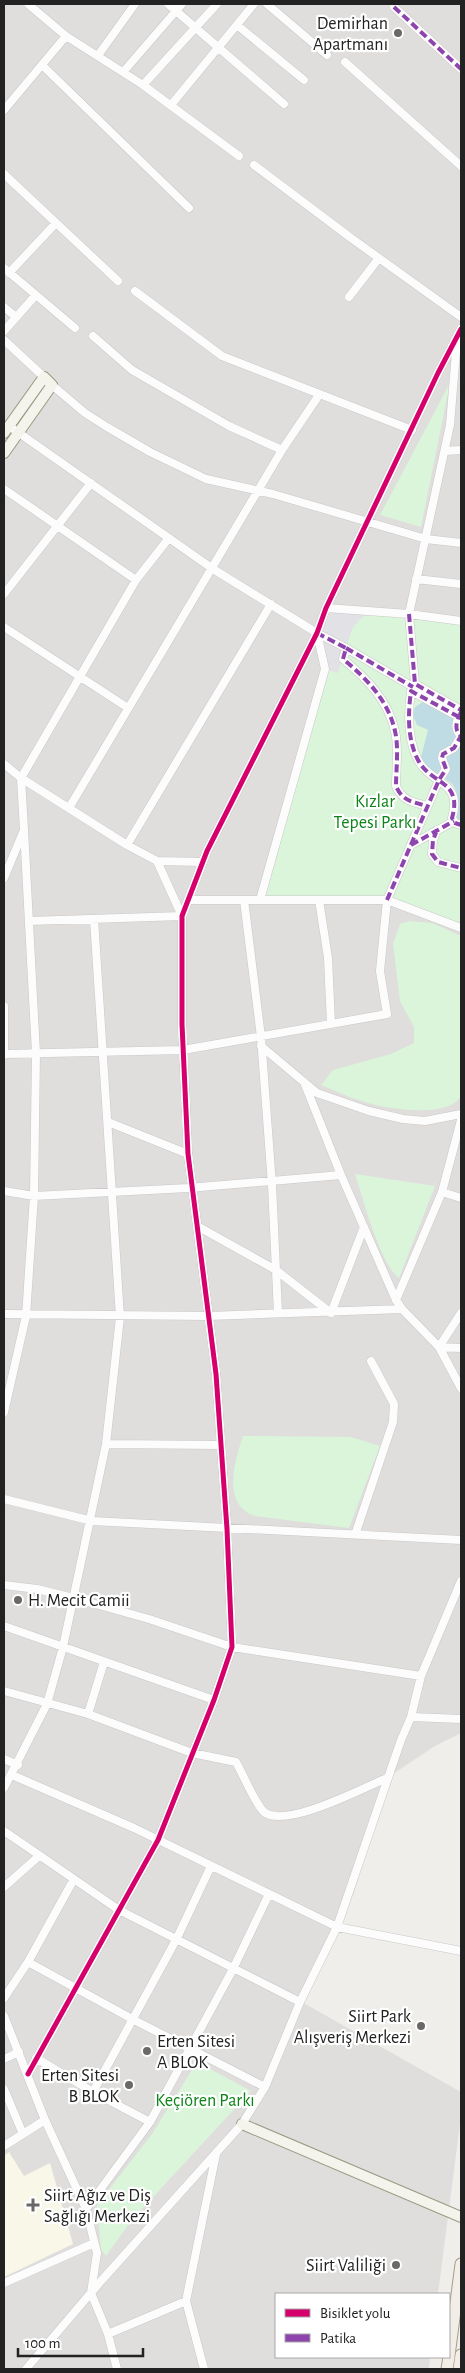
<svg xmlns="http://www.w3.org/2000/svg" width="465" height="2373" font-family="'Alegreya Sans',sans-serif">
<rect width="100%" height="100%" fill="#f0eeeb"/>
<!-- residential -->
<path fill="#dfdedc" d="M4,4H461V1733L435,1746L387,1778L354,1893L300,2001L461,2092V2116L438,2294H276V2357H430L429,2369H4Z"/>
<!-- education -->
<path fill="#f8f7e8" d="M9,2152L24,2176L50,2163L73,2244L4,2277V2156Z"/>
<!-- park -->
<path fill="#daf5da" d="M450,383L421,527L380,515Z
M326,608L461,621V928L387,900H260L325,669Z
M409,921L432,923L461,936V1095C451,1119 389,1109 368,1103C352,1099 336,1091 321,1085L333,1070L391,1054L414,1043V1027L400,1001L393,944L400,924Z
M355,1174L435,1186L399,1278C380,1264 363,1198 355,1174Z
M243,1436L351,1437L380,1446L349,1528L255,1516C222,1505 234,1462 243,1436Z
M197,2062L251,2091L131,2221L106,2256L101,2249L97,2205L152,2134Z"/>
<!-- plaza -->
<path fill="#e2e1e5" d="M326,608L371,611L359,620L352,629L338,673L325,669L317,633Z"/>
<!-- water -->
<path fill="#bfdbe3" d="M424,701L456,720L453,730L461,741V821L457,818C465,767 434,788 421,757L428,730L417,725L413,715L415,707Z"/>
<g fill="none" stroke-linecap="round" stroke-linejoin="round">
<defs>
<path id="street" d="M28,4L66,36L143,85L239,156
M168,4L284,104
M267,4L327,55
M394,7L461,69
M237,25L304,80
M99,54L135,4
M345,62L461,166
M42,65L189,208
M124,71L182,4
M143,85L217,4
M171,105L254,4
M4,110L66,36
M254,165L351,238L461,317
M4,174L118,281
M4,268L75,328
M9,273L56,223
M135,291L222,356L412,430
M349,297L379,258
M4,307L16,317
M4,331L35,296
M93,336L132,370L229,426L282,450
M4,340L44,377
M457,340L450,425L409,614L415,684L461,710
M52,385L85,413L107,427L150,452L206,479L273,494L426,539L461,543
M9,426L213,569L317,633L346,648L343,659C367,679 388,700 395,731C399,748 396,769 396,786C402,801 413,802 427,806
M445,451L461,450
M4,489L136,580
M416,579L461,584
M4,594L91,483
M326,608L409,614L461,621
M4,627L128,708
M346,648L413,687
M460,713C456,722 454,729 461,736
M459,717L411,691C408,713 407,739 418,760C431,785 463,780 452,818L455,823L461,825
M4,764L21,778L127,845L157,861L202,862
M69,808L282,450L319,395
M437,830L433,840L432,854L438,862L461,868
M127,845L271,604
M411,845L454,821
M157,861L182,916
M4,878L24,830L21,778L136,580L169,538
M188,900H387L461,928
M244,900L261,1037L272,1185L278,1313
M260,900L325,669L317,633
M319,900L328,958L331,1024
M29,921L182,916
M4,1006V1055
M261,1046L317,1093L369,1111L403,1119L425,1121L461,1114
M4,1054L183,1050L387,1014L380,971L387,900L439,780L446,769L442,758L443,754L454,748L461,736
M304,1082L341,1175L396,1300L402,1309L439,1347L461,1388
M108,1122L188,1154
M4,1191L34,1196L188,1188L341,1175
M442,1192L461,1198
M197,1226L276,1270L331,1313
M396,1300L442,1192L461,1120
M331,1313L364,1227
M461,1313L439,1347L461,1348
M4,1314L209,1316L402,1309
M4,1412L26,1316L34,1196L36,1053L24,830
M106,1444L221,1445
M4,1499L92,1521L461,1540
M355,1535L393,1422L394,1404L371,1361
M4,1585L37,1589L81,1600L149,1619L232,1647L421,1676
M4,1626L214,1700
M4,1691L88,1714L192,1753L236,1762C243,1774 255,1804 264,1812C286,1829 363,1788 387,1778
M88,1714L104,1662
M411,1717L461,1719
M4,1759L18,1765
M12,1775L134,1828L337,1927L461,1951
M4,1788L47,1704L63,1647L106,1444L120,1317L94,919
M4,1831L119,1910L300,2002
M4,1887L39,1856
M28,1962L134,2020L265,2087
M4,1998L28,1962L74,1879
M4,2016L45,2120L86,2209L97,2253L91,2293L108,2334L117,2369
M36,2058L93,2092L150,2122
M4,2059L19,2052
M28,2074L158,1840L214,1700L232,1647L227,1529L216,1374L188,1154L182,1024V916L207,851L317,633L326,608L438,373L461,329
M4,2089L23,2134
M93,2092L176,1940L211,1866
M4,2146L45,2120
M86,2209L150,2122L233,1969L269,1894
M4,2283L94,2243
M108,2334L186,2301
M26,2369L101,2281L242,2124L265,2087L300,2002L337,1927L401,1740L411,1717L421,1676L461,1581
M204,2369L186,2301L216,2154"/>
<path id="secondary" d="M4,433L44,377L52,385L4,453
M242,2124L461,2217"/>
<path id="primary" d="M449,2356L461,2264
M447,2369L449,2357
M459,2369L461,2355"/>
</defs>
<!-- street casing -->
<use href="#street" stroke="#c9c8c7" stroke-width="9"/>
<!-- secondary casing -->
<use href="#secondary" stroke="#999a82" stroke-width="12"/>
<!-- primary casing -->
<use href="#primary" stroke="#a79c86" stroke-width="13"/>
<!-- street -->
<use href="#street" stroke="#fdfcfc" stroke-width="8"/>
<!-- secondary -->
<use href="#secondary" stroke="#f4f4ed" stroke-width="10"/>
<!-- primary -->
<use href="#primary" stroke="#f3ede7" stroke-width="11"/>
<!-- quiet -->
<path stroke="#8e44ad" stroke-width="4" stroke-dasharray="8 4" stroke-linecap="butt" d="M394,7L461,69
M409,614L415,684L461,710
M317,633L346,648L343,659C367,679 388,700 395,731C399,748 396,769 396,786C402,801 413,802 427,806
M346,648L413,687
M461,712C457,721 453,729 461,736
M459,717L411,691C408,713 407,739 418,760C431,785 463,780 452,818L455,823L461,825
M437,830L433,840L432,854L438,862L461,868
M411,845L454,821
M387,900L439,780L446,769L442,758L443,754L454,748L461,736"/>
<defs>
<path id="cycleway" d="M28,2074L158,1840L214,1700L232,1647L227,1529L216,1374L188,1154L182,1024V916L207,851L317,633L326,608L438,373L461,329"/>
</defs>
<!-- cycleway casing -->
<use href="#cycleway" stroke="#fff" stroke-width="8"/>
<!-- cycleway -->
<use href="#cycleway" stroke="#d6006c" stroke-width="5"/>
</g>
<!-- markers -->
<g fill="#6a6968" stroke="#fff" stroke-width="2">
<circle cx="398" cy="33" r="5"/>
<circle cx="18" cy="1600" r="5"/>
<circle cx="421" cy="2026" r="5"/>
<circle cx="147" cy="2051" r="5"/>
<circle cx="129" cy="2085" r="5"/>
<path d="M30.5 2197.5h5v5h5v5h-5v5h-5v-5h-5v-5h5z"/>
<circle cx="396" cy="2265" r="5"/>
</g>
<g text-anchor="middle" stroke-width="4.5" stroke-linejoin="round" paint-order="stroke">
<!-- poi labels -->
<g font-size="18" fill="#222" stroke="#fff" text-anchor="end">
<text x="388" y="29">Demirhan<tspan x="388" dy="21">Apartmanı</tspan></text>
<text x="28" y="1606" text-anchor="start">H. Mecit Camii</text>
<text x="411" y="2022">Siirt Park<tspan x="411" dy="21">Alışveriş Merkezi</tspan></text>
<text x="157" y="2047" text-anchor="start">Erten Sitesi<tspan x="157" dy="21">A BLOK</tspan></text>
<text x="119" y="2081">Erten Sitesi<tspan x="119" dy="21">B BLOK</tspan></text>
<text x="44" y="2201" text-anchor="start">Siirt Ağız ve Diş<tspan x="44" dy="21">Sağlığı Merkezi</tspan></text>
<text x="386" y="2271">Siirt Valiliği</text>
</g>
<!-- park labels -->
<g font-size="18" fill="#0c8416" stroke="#fff">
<text x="375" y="807">Kızlar<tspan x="375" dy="21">Tepesi Parkı</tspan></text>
<text x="205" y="2106">Keçiören Parkı</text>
</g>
</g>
<!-- border -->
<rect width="465" height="2373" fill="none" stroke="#222222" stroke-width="10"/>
<!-- legend -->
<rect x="275" y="2293" width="175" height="65" fill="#ffffff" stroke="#a7a7a7"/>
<rect x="285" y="2309" width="25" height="8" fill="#d6006c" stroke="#a7a7a7"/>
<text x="320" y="2318" font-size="15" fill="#222222">Bisiklet yolu</text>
<rect x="285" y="2334" width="25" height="8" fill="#8e44ad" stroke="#a7a7a7"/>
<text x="320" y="2343" font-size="15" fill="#222222">Patika</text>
<!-- scale -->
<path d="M18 2348v8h125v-8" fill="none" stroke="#222222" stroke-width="2.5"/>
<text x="25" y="2348" font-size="15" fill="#222222" stroke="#ffffff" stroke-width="4" paint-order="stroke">100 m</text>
</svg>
